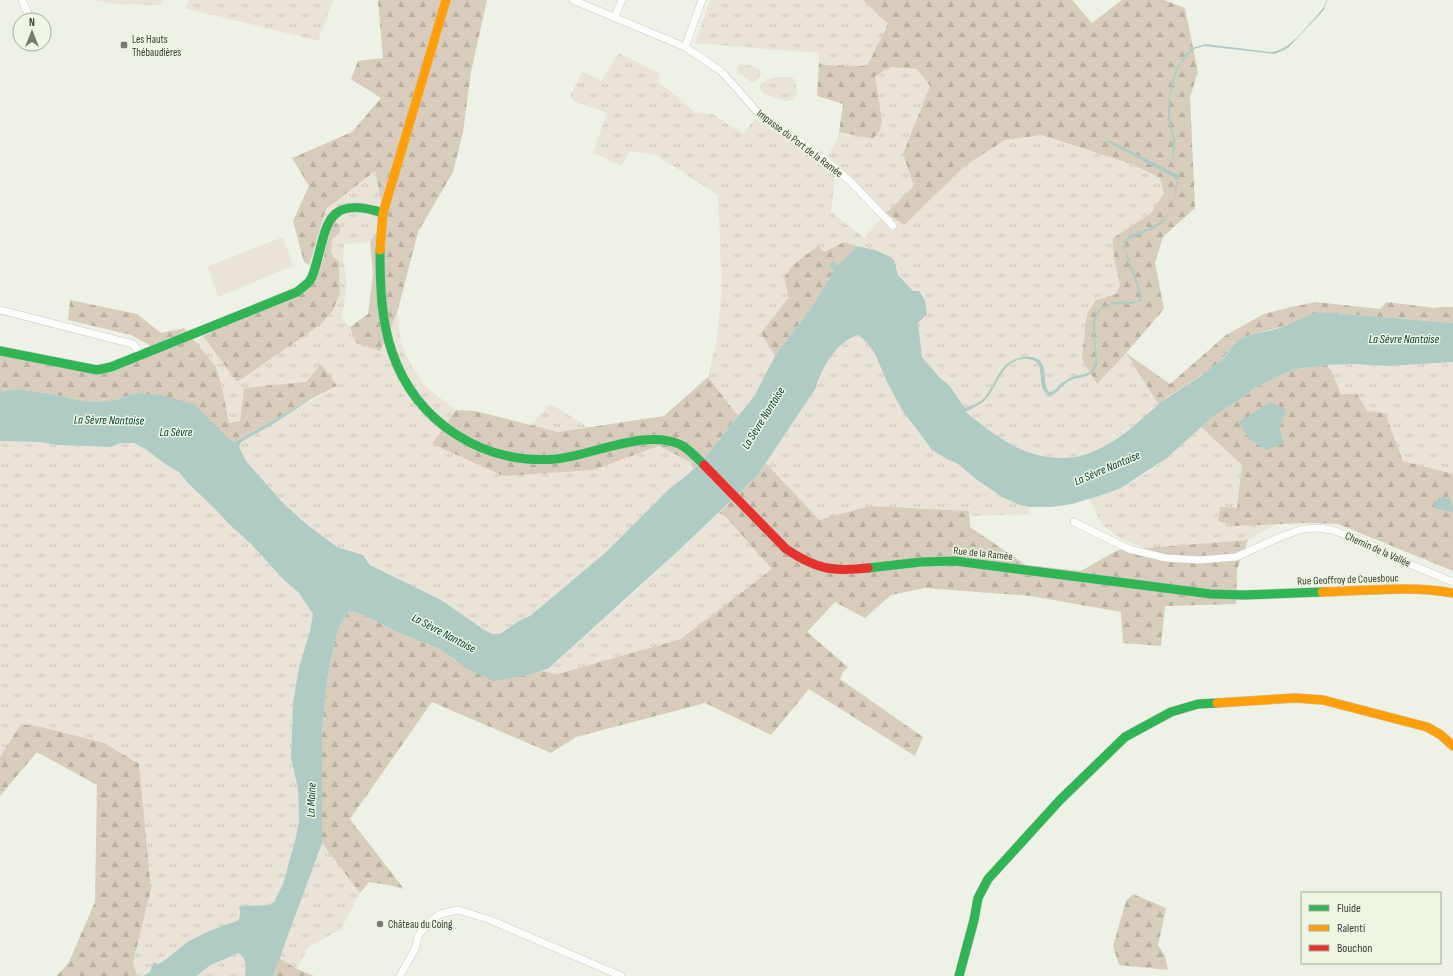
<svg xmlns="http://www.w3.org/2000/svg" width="1453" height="976" font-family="'Sofia Sans Condensed',sans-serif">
<defs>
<pattern id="grass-tufts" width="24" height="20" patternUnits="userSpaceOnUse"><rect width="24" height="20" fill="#eae3d7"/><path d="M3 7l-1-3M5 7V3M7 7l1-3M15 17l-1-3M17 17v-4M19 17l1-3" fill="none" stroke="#c9c4b9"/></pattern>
<pattern id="forest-firs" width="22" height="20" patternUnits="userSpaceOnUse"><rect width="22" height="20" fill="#d8ccbc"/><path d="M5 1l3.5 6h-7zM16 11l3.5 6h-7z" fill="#bab0a2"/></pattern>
</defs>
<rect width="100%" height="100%" fill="#edf1e6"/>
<!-- grass -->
<path fill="url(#grass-tufts)" d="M94,0H163L161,5L114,4Z
M189,0H333L318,41L185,8Z
M710,0H863L888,24L867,66L823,65L819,63V53L695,43Z
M619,53L660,74L659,82L696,113L713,114L743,134L755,119L811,154L835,174L831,212L864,238L886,213L828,155L837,141L839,132L873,139L880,130L882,120L875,76L891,67L917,69L930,86L903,154L914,186L886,213L904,225L966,165L1005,140L1042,135L1134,165L1160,178L1164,194L1150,214L1113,238L1120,286L1116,294L1096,300L1116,363L1126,353L1159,405L1138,422L1106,445L1098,450L1084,455L1063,458H1054L1031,453L1012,446L1000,439L968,414L949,385L940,378L922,357L913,291L898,275L893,258L886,254L875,250L844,242L824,252L818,246L789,297L761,333L775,356L755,395L738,416L708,377L717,338L722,290L718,195L656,155L630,151L621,166L593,152L607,113L574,101L570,95L583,72L601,81Z
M740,64L753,66L760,70L761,73L756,81L751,82L738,72L737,67Z
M779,77H792C796,82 797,86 797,92C795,108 773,97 764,94C752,84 770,78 779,77Z
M375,170L385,220L370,242L344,244L343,260L347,284L344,304L341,317L350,327L356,343L380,351L397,313L401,343L410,364L426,387L456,410L432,444L593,470L659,446L690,462L693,469L670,488L605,553L530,616L522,619L500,634H493L486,631L441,600L370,565L366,557L334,546L305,523L283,503L246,461L238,447L241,442C273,424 304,404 337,387L321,365L307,382L245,388L240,421L229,423L223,392L216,367L194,341L203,336L237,382L333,310L340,293L339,261L331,256L332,240L340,225L326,246L318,274L309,265L326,209Z
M859,335C878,347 882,372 891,390C902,410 915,431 931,448C938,456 948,459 957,464C964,468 970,475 976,480C992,492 1010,502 1030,507V514L970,516L969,511L870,506L819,520L766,463L816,388C820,370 839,338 859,335Z
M1453,362V474L1403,461L1385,413L1367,411L1357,394H1341L1331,370L1326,365L1344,364L1388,366Z
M550,404L588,427L558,432L531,425Z
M1201,427L1242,465L1235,526L1276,524L1248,540L1146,548L1123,540L1102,525L1090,499C1101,495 1112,492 1122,487C1152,473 1178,449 1201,427Z
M0,441L40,442L57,445L111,447L120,443H134L147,450L165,464L179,472L189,484L214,508L230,525L251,544L284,580L299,593L313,614L310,631L299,668L293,703L291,757L298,789L299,821L296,837L283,884L274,902L270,905L239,906L240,912L239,920L209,931L189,941L157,964L150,972L143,976H137L133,963L151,889L139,764L21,724L0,757Z
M719,513L726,517L772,569L682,639L556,674L542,671L549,668L636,591Z
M322,843L360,893L341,929L308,947L297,969L279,958Z
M238,953C247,959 246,966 245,976H197L209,966Z"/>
<!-- forest -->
<path fill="url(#forest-firs)" d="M378,0H487L471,72L463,132L453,172L418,232L397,313L380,351L356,343L350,327L368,314L373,274L370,242L385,220L375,171L326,209L309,265L304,262L293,221L309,186L292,158L352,132L381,98L351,79L358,61L383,58Z
M863,0H1072L1092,23L1122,0H1164L1185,8L1198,72L1190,97L1195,208L1163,237L1155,263L1164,309L1126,353L1170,384L1226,335L1264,314L1291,307L1316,302L1380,309L1386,302L1435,308L1440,307H1453V323L1321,312L1316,313L1280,327L1247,336L1233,344L1222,360L1193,381L1167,397L1159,405L1126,353L1097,384L1082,359L1087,314L1096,300L1116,294L1120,286L1113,250V238L1150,214L1164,194L1160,178L1134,165L1042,135L1005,140L966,165L904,225L886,213L914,186L903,154L930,86L917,69L891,67L875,76L882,120L880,130L873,139L839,132L843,104L817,96L819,63L823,65L867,66L888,24Z
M336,222L340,225V232L332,240L331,255L339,261L340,293L333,310L321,324L237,382L203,336L299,294L318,274L324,257L328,233Z
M844,242L857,246L838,265L829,266L834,271L811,308L775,356L761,333L789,297L784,278L793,265L818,246L824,252Z
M70,300L137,314L161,333L184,328L216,367L223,392L229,423L240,421L244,388L306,382L321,364L337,386L307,401L235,442L138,393L111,401L87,402L52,394L17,389L0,392V354L100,373L160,351L131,335L68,320Z
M1326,365L1331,370L1341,394H1357L1367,411L1385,413L1403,461L1453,474V571L1338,524L1307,523L1235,526L1218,521L1220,507L1237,508L1242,465L1201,427L1211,418L1248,394L1251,390L1287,372L1298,369Z
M708,377L738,416L704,459L693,469L690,462L659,446L593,470L504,476L432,444L456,410L475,411L558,432L664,416Z
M766,463L819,520L870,506L969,511L970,527L1026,565L1081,571L1118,550L1248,540L1237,569L1236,604L1165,606L1161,646L1123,643L1121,612L1031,596L925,588L891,595L865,618L835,602L807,632L848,667L843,672L840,679L923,737L915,756L809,689L771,735L705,703L576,737L551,753L432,702L350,819L404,889L389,885L369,882L360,893L322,843V736L327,680L336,637L341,623L349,611L364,615L399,633L440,649L457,662L488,679L533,674L542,671L557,674L681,639L772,569L726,517L719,513L757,476Z
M21,724L41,727L104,743L139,764L151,889L133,963L137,976H57L69,962L95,902L97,785L37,752L0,796V757Z
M1133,894L1166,908L1158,945L1165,956L1168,970L1119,965L1113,946L1126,901Z
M279,958L297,969L314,976H273Z"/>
<!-- pitch -->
<path fill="#eae3d7" d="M283,237L293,266L218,297L208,267L216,263Z"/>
<!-- water -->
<path fill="#b0cbc3" d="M1326,0H1327L1324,10L1288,48L1275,54L1266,53L1204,46L1194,49L1182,62L1176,74L1170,97V121L1175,142L1174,158L1180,171L1174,201L1167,217L1162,223L1153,229L1129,239L1126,242V250L1142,295L1141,301C1132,306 1120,303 1110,305C1086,310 1098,349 1097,366C1089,381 1078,375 1067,382C1061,387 1056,395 1049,396C1047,394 1044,391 1043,389C1039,381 1043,367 1036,362C1033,359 1028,359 1024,359C1001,360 998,387 985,400C980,405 972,408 966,412L968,414C998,437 1021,457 1061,458C1104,459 1136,422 1167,398C1175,392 1184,387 1192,382C1200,377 1207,371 1214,365C1217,363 1221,361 1224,358C1228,354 1229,347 1234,344C1246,333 1264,333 1279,328C1293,323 1306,314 1321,312L1453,323V362L1388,366L1353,364L1326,365L1298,369L1287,372L1251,390L1248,394L1211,418L1167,458L1121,488L1102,495L1072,504L1052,507H1030L1020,505L1002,497L977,480L958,464L945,458L932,450L902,410L888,384L875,354L869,345L859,335C839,338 820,370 816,388L757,476L677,552L549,668L533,674L493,681L467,669L440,649L399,633L364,615L349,611L341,623L336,637L327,680L322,736V843L273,976H245C246,966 247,959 238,953L209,966L197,976H143L150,972L154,962L157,964L162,962L189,941L209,931L239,920L240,912L239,906L269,905L274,902L283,884L296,837L299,821L298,789L291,757L293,703L299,668L310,631L313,614L299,593L284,580L251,544L230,525L214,508L189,484L179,472L165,464L147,450L134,443H120L111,447L57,445L40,442L0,441V392L17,389L52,394L87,402L111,401L138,393L161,395L194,404L229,439L235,442L307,401L310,400L273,424L241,442L239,447L246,461L283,503L305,523L337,547L363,555L370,565L441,600L486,631L493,634H500L522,619L530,616L605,553L670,488L686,476L704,459L755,395L775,356L811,308L834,271L829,266L833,261L838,265L857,246L875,250L891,257L894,260L898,275L913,291H919L925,300L927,314L918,323L922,357L940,378L949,385L965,408C971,406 979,403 984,398C998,383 998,359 1025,357C1030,356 1035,357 1039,360C1048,368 1042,383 1049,392C1056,392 1059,384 1065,381C1072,375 1082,376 1090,372C1106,355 1077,316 1108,304C1116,301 1128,302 1136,302L1139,300L1140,296L1126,255L1124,242C1127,236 1133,234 1139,232C1171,221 1172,210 1177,179L1110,143L1094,142L1111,141L1178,175L1179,169L1172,156L1173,139L1168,119V105L1171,84L1177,68L1184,56L1192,48L1206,44L1270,52C1289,52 1307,26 1319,13L1324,7Z
M1270,402L1286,409L1280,429L1283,443L1267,450L1249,439L1239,422Z
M1443,497L1449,498L1453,507V512C1447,510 1440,511 1435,508C1434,502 1437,498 1443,497Z"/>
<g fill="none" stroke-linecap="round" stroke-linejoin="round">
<defs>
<path id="street" d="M22,0L31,20
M573,0L685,47L721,71L761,116L816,152L852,183L893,226
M614,18L622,0
M685,47L702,0
M0,310L133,344L142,355
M1074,522L1129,549L1166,558L1199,560L1236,557L1280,537L1303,529L1318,528L1332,530L1360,540L1407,563L1453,582
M400,976L416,947L418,936L430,922L440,914L458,910L488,919L621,976"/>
<path id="fast" d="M380,250C380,283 381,320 392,352C416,422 482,465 556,459C594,455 646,428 681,445C690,450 697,458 704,465
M0,351L97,370L111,367L297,292L309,282L312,277C328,235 319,192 383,213
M868,568L921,562L955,561L1211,594L1243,595L1322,592
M959,976L974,920L978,898L988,879L1060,800L1125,737L1171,712L1198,704L1217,703"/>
<path id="slow" d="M380,250L383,213L446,0
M1322,592C1365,591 1410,585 1453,593
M1217,703L1295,698L1323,700L1427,727L1441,735L1453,746"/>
<path id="jam" d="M704,465L786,549C816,569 832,572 868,568"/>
</defs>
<!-- street casing -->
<use href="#street" stroke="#c9ccc3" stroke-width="8"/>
<!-- fast casing -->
<use href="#fast" stroke="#c9ccc3" stroke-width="10"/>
<!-- slow casing -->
<use href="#slow" stroke="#c9ccc3" stroke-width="10"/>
<!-- jam casing -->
<use href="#jam" stroke="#c9ccc3" stroke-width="10"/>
<!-- street -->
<use href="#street" stroke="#fcfdfb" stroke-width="7"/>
<!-- fast -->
<use href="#fast" stroke="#30b455" stroke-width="9"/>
<!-- slow -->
<use href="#slow" stroke="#ff9f0a" stroke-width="9"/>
<!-- jam -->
<use href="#jam" stroke="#e5322d" stroke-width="9"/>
</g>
<!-- markers -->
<g fill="#797b73" stroke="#eef5e2" stroke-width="1.5">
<rect x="120" y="41" width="8" height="8" rx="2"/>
<circle cx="380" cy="924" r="4"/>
</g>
<g text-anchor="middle" stroke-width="3" stroke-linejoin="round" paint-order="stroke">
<!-- poi labels -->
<g font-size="11" fill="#3a3c35" stroke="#eef5e2" text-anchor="start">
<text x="132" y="43">Les Hauts<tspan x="132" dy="13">Thébaudières</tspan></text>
<text x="388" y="928">Château du Coing</text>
</g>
<!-- street labels -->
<g font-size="11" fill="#3a3c35" stroke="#eef5e2">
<text transform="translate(800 143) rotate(37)" y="4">Impasse du Port de la Ramée</text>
<text transform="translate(1378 549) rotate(24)" y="4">Chemin de la Vallée</text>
<text transform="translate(983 553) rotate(6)" y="4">Rue de la Ramée</text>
<text transform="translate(1348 579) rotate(-2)" y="4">Rue Geoffroy de Couesbouc</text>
</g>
<!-- water labels -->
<g font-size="12" font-style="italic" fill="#003b35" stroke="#eef5e2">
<text x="1404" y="343">La Sèvre Nantaise</text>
<text transform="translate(763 418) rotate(-58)" y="4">La Sèvre Nantaise</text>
<text transform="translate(109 420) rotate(1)" y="4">La Sèvre Nantaise</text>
<text x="176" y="436">La Sèvre</text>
<text transform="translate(1107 468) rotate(-23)" y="4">La Sèvre Nantaise</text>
<text transform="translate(444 633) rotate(28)" y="4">La Sèvre Nantaise</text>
<text transform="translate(311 800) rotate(-88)" y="4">La Maine</text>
</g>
</g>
<!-- legend -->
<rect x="1301" y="892" width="140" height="72" fill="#eef5e2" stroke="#a6ab9d"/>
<rect x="1309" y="905" width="20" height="6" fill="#30b455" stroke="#a6ab9d"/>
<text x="1337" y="912" font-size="12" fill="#3a3c35">Fluide</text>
<rect x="1309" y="925" width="20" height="6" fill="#ff9f0a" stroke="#a6ab9d"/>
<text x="1337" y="932" font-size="12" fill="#3a3c35">Ralenti</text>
<rect x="1309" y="945" width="20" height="6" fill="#e5322d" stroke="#a6ab9d"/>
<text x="1337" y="952" font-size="12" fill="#3a3c35">Bouchon</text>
<!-- north arrow -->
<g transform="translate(32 32)"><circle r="19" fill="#eef5e2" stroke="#a6ab9d"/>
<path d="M0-3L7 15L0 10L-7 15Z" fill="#797b73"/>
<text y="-6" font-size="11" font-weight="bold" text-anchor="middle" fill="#3a3c35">N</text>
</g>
</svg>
